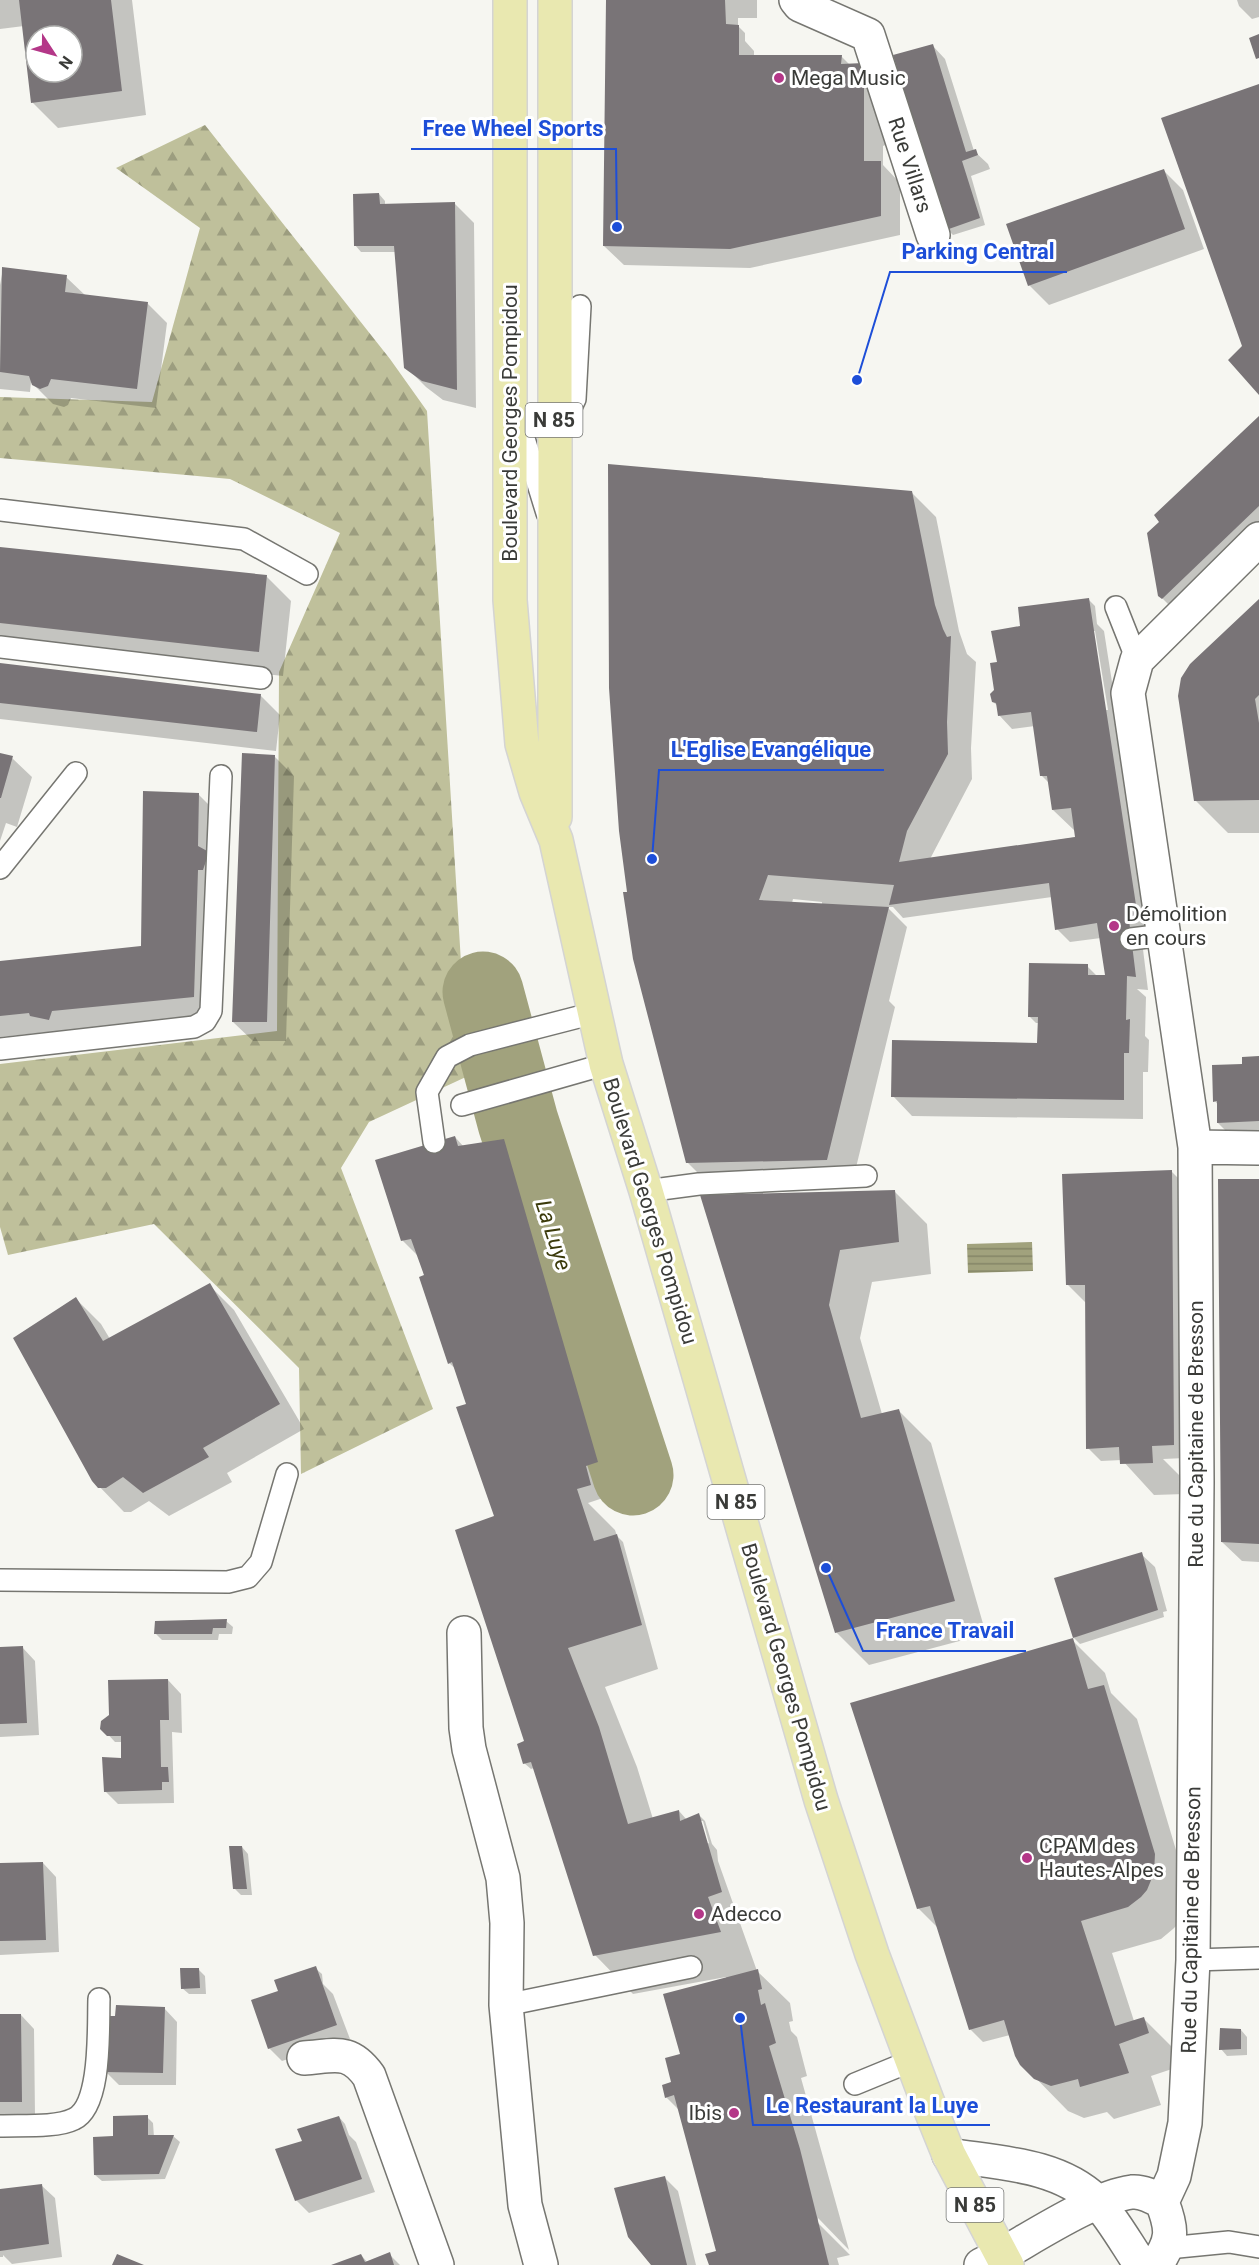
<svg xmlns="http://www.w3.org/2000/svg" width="1259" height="2265" font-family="Roboto,sans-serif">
<defs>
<pattern id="forest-firs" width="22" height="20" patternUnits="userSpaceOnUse" patternTransform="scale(1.5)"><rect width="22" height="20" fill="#bfc09b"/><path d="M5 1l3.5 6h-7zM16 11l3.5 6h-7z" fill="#9c9d7f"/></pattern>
<pattern id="water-rules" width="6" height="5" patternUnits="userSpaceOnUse" patternTransform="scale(1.5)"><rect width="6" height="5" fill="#a1a27d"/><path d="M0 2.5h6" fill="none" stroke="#848567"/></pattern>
</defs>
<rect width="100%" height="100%" fill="#f6f6f1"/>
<!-- forest -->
<path fill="url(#forest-firs)" d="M205,125L390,359L427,411L468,1076L369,1122L341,1168L433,1409L301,1474L299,1368L154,1224L8,1255L0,1227V1064L277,1031L279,672L340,533L230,479L0,458V397L152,402L200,228L116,168Z"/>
<!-- water -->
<path fill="url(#water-rules)" d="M1032,1242L1033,1271L968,1273L967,1244Z"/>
<!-- shadow -->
<path fill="#0003" fill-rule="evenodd" d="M0,0H132L146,115L58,128L33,103L24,26L0,29ZM36,36H72V72H36Z
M607,0H757V18H738V26L745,33V41L754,51V56H841L850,65H863L888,144L883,146V165L900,183V235L750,268L624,265L604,246Z
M1237,0H1259V17L1252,19L1239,6Z
M932,45L945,59L974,151L988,164L990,169L971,176L985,225L953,235L947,229Z
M1164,171L1183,190L1204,249L1049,305L1029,285Z
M379,194L385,201V205L454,203L474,223L476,408L443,400L426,387L406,367L397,252H361L355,245Z
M3,269L66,277L86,296L147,303L167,323L156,408L71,398L68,405L64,407L53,404L31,382L30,392L0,389V285Z
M1259,418V544L1182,618L1159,595Z
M911,492L936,517L959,631L967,654L976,662L971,748L972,779L930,859L1077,837L1076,832L1053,810L1050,784L1042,776L1035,726L1012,729L999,715L998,706L993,702L998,663L1024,628L1088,599L1095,606L1097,624L1104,631L1151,931L1141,933L1148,990L1137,989L1146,997L1145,1036L1149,1040L1148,1072H1143V1119L912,1116L893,1096L1039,1045V1023H1036L1029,1016L1087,966L1098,977H1110L1101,938L1070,942L1057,929L1052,897L903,918L893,907H887L907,927L889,1001L895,1007L852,1184L712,1187L687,1162L631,894ZM1092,631H1095L1108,710H1105ZM793,899L822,902V905L792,903Z
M0,548L266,576L291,601L283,676L0,645Z
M1259,600V833H1228L1196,801Z
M0,665L260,695L280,715L276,751L0,719Z
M0,754L12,758L32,777L17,827L6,823L0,841Z
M274,756L294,776L286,1041H253L233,1022Z
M198,794L218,814L217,862L228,872L222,889L213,1016L71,1030L69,1038L51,1035L48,1032L0,1037V963L143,948Z
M1259,1057V1135L1231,1136L1218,1123V1105L1215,1101L1244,1066Z
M455,1137L464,1147L503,1141L528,1166L621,1487L612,1490L597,1475L603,1498L588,1503L615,1530L617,1536L623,1542L658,1669L605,1687L637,1767L653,1819L679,1811L687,1820L699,1815L705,1821L712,1844L717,1850L718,1861L757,1971L790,2003L793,2021L789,2022L791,2031L797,2037L807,2076L801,2078L849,2250L818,2218V2223L850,2255L837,2258L839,2265H710L719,2252L680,2111L666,2097L682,2055L726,1979V1977L633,1994L595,1955L534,1768L531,1769L524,1763L526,1742L497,1517L468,1405L457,1370L449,1363L419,1257L403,1241ZM700,1821H703L709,1843L707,1844Z
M1172,1172L1191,1191L1186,1458L1163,1459L1184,1480L1185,1494L1154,1495L1122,1460L1101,1461L1088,1448L1086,1303L1067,1284Z
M1259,1181V1562L1242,1561L1222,1542Z
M895,1192L927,1224L931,1274L872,1282L860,1338L882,1414L898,1410L931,1443L986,1634L869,1665L836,1632L702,1196Z
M209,1285L234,1310L304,1429L227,1473L232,1482L169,1516L149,1501L131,1512H124L93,1480L76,1299L101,1324L110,1339Z
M1141,1554L1155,1567L1167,1611L1163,1612L1164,1617L1080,1644L1074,1638Z
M226,1621L233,1627L232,1634H219L218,1640H162L156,1634Z
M1072,1640L1105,1673L1111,1693L1137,1719L1187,1887L1179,1923L1173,1929L1161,1939L1112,1953L1134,2021L1144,2019L1176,2051L1181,2066L1151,2076L1161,2105L1114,2119L1107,2112L1084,2118L1068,2111L1022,2064L1010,2035L983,2042L970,2029L939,1929L918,1908Z
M22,1647L35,1661L39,1735L0,1737V1649Z
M168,1680L181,1694L182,1733L172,1732L174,1803L118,1804L105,1791L123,1759L122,1742H115L102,1728Z
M242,1847L248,1854L252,1895H241L234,1888Z
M43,1863L56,1877L59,1952L0,1955V1864Z
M315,1968L322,1974L323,1984L333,1994L350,2039L282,2061L269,2048L281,1992Z
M199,1970L205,1976L206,1994H189L182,1988Z
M164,2008L177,2022L176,2085H119L106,2072L117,2018Z
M21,2015L34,2029L35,2115H0V2016Z
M1241,2030L1247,2037V2055L1227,2056L1221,2049Z
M147,2117L153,2123L154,2137L173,2136L180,2142L165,2179L102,2181L95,2175L115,2137Z
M339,2117L345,2124L349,2135L356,2142L375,2192L309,2213L296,2200L304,2141Z
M664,2177L678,2191L696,2265H653Z
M41,2185L55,2198L62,2257L12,2264L3,2255V2257H0V2190Z
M389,2254L400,2265H334L361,2255L368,2263Z"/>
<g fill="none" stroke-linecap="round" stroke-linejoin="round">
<!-- river -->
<path stroke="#a1a27d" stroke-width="81" d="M483,992L518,1122L633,1475"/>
</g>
<!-- building -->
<path fill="#797477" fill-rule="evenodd" d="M19,0H111L122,91L31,103ZM36,36H72V72H36Z
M606,0H725L726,24L739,25V55H842L841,64L864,63V161H881V216L730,249L603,246Z
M1259,34V58L1256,59L1249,38Z
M933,44L966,152L976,149L978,155L962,161L980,218L946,230L893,55Z
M1259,84V395L1228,360L1242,346L1161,118Z
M1164,169L1185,229L1028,286L1006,224Z
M379,193L380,204L455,202L457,390L422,381L404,368L394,246H354L353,194Z
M2,267L67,275L65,292L148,302L137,389L51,379L48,386L40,389L32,385L29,376L0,372Z
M1259,416V506L1162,599L1158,596L1147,533L1159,522L1154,515Z
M608,464L912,491L935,605L943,629L947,637L951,636L947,722L948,754L907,831L899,862L1075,837L1071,808L1052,810L1047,776H1040L1031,712L998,716L996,703L992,702L990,694L994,690L990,663L997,662L991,631L1020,626L1018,607L1089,598L1138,918L1129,920L1136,977L1127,976L1126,1020L1130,1019L1129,1053H1124V1100L891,1097L892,1040L1037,1043L1038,1017H1028L1029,963L1088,964V975H1105L1097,923L1055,930L1049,883L889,905L894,885L768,875L759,900L889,907L827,1160L686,1163L633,959L623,892H627L619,831L609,688Z
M0,547L267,575L259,652L0,623Z
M1259,599V695L1255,699L1259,723V800L1194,801L1178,696L1181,678L1190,664Z
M0,663L261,694L257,732L0,703Z
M0,753L13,756L1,798H0Z
M242,753L275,755L267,1022H232Z
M143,791L199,793L198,846L209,852L203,870H198L194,997L52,1011L49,1020L30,1016L29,1013L0,1016V961L141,946Z
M1259,1056V1121L1217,1123V1101L1213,1102L1212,1065L1242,1064V1057Z
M455,1136L458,1146L504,1139L598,1462L586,1466L591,1485L577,1489L594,1541L617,1534L642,1625L568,1648L599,1727L628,1824L679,1810L680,1821L699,1813L722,1892L708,1897L721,1932L593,1956L531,1762L523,1764L517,1744L524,1741L455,1530L494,1516L456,1407L466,1404L452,1362L448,1364L419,1277L424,1275L411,1239L401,1241L375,1160Z
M1172,1170L1174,1445L1152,1446L1153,1463L1120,1464L1119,1447L1086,1449L1085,1285H1066L1062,1174Z
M1218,1179H1259V1544L1221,1542Z
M895,1190L899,1242L840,1250L829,1305L861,1418L899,1409L955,1601L835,1633L700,1195Z
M210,1283L280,1404L203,1448L209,1457L143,1493L123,1477L106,1488H98L92,1481L13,1338L76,1297L103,1341Z
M1142,1552L1158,1610L1073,1638L1088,1689L1104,1685L1155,1854L1154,1873L1147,1890L1141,1897L1128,1907L1081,1921L1115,2026L1144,2017L1149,2033L1119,2044L1129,2073L1080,2087L1078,2079L1051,2086L1034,2079L1020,2065L1015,2056L1004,2020L969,2030L930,1906L917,1909L850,1703L1073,1638L1054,1578Z
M227,1619L226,1628H213L212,1634H154L155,1621Z
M23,1646L27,1723L0,1724V1647Z
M168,1679L169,1720H160L161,1767H168L169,1782H162V1790L104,1792L102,1757L121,1758V1736H107L100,1729L101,1721L109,1715L108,1680Z
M229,1846H242L247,1889H233Z
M43,1862L46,1940L0,1941V1863Z
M316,1966L337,2025L268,2049L251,2000L278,1991L274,1980Z
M180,1968H199L200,1988L181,1989Z
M758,1969L762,1989L758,1990L761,2005L765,2003L776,2043L769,2046L800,2149L829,2265H709L705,2254L716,2251L674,2095L665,2098L662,2085L671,2082L665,2058L680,2054L663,1994Z
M116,2005L165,2007L163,2073L104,2072L108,2016H115Z
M0,2014H21L22,2102H0Z
M1220,2028L1241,2029V2049L1219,2050Z
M148,2115V2135H174L159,2174L94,2175L93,2137L113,2136V2116Z
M339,2116L362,2179L295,2201L275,2149L302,2141L297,2129Z
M665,2176L677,2224L687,2265H651L628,2237L614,2188Z
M42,2184L49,2244L0,2251V2189Z
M390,2252L394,2265H331L361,2254L365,2262Z
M117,2254L144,2265H112Z"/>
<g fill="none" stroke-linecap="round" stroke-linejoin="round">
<defs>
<path id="service" d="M518,419L547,513
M560,430L575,399L580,306
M0,510L244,539L307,574
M1116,607L1137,660
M0,647L261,678
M0,868L76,773
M1131,939L1164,935
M0,1049L194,1027L205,1021L211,1011L221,776
M462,1105L606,1064
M434,1142L427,1092L447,1057L470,1045L594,1013
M646,1191L699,1184L866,1176
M0,1580L228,1582L248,1577L261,1562L287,1474
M1193,1960L1259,1958
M506,2005L691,1967
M855,2084L911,2061
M0,2126C20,2125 56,2128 74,2119C102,2106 98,2027 99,1999
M1168,2248L1229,2242L1259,2247"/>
<path id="minor" d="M796,0L800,5L868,35L933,235
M1195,1147L1259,1148
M464,1633L466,1728L469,1749L503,1878L507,1923L506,2005L525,2205L541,2265
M304,2058C335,2056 349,2048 369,2076L437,2265
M949,2155C998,2163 1058,2164 1096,2201C1110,2214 1129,2248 1141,2265
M1162,2202L1174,2176L1185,2123L1193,1960L1197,1482L1195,1147L1128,693L1137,660L1259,539
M1001,2255C1035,2236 1094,2197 1132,2192C1143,2191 1153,2197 1162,2202
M1156,2265C1173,2240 1173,2230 1162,2202"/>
<path id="tertiary" d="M981,2265L1001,2255"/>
<path id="primary" d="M510,0V600L522,744L536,792L556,840L606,1064L646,1191L821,1800L872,1954L928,2103L949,2155L1007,2265
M555,0V817"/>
</defs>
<!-- service casing -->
<use href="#service" stroke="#767671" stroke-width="24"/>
<!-- minor casing -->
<use href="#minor" stroke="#767671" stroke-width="36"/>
<!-- tertiary casing -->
<use href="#tertiary" stroke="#767671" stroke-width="36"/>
<!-- primary casing -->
<use href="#primary" stroke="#d4d4d3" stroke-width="36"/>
<!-- service -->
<use href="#service" stroke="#fff" stroke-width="21"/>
<!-- minor -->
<use href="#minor" stroke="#fff" stroke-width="33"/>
<!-- tertiary -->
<use href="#tertiary" stroke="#fff" stroke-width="33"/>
<!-- primary -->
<use href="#primary" stroke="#e9e8b0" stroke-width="33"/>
</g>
<!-- markers -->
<g fill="#b43788" stroke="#fff" stroke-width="2">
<circle cx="779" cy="78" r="6"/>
<circle cx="1114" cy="926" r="6"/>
<circle cx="1027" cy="1858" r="6"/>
<circle cx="699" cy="1914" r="6"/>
<circle cx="734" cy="2113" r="6"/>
</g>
<g text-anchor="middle" stroke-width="6" stroke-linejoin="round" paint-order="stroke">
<!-- shield labels -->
<g fill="#fff" stroke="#757674" stroke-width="1.5">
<rect x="525.5" y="403" width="57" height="34" rx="4.5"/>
<rect x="707.5" y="1485" width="57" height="34" rx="4.5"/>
<rect x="946.5" y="2188" width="57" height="34" rx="4.5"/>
</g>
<g font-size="20" font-weight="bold" fill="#3a3b38">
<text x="554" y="427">N 85</text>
<text x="736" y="1509">N 85</text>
<text x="975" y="2212">N 85</text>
</g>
<!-- poi labels -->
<g font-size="21" fill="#3a3b38" stroke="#fff" text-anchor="start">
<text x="791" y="85">Mega Music</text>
<text x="1126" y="921">Démolition<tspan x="1126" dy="24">en cours</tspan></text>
<text x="1039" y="1853">CPAM des<tspan x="1039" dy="24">Hautes-Alpes</tspan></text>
<text x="711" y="1921">Adecco</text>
<text x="722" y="2120" text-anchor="end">Ibis</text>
</g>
<!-- street labels -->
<g font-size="21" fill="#3a3b38" stroke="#fff">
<text transform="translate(910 165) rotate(72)" y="7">Rue Villars</text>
<text transform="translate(510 423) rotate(-90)" y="7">Boulevard Georges Pompidou</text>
<text transform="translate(650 1211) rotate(73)" y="7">Boulevard Georges Pompidou</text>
<text transform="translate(1196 1434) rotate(-90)" y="7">Rue du Capitaine de Bresson</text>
<text transform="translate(786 1677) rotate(74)" y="7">Boulevard Georges Pompidou</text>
<text transform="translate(1191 1920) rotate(-89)" y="7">Rue du Capitaine de Bresson</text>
</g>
<!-- water labels -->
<g font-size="22" font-style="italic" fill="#3a390a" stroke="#fff">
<text transform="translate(554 1235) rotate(72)" y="8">La Luye</text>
</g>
</g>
<!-- callouts -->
<path fill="none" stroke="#1d4ed8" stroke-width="2" d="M617 227L616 149H411M857 380L890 272H1067M652 859L659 770H884M826 1568L863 1651H1026M740 2018L753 2125H990"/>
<g fill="#1d4ed8" stroke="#fff" stroke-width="2">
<circle cx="617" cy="227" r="6"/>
<circle cx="857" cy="380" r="6"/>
<circle cx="652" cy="859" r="6"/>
<circle cx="826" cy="1568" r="6"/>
<circle cx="740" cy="2018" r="6"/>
</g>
<g font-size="22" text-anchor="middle" font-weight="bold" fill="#1d4ed8" stroke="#fff" stroke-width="6" stroke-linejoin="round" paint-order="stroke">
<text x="513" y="136">Free Wheel Sports</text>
<text x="978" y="259">Parking Central</text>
<text x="771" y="757">L'Eglise Evangélique</text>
<text x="945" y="1638">France Travail</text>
<text x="872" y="2113">Le Restaurant la Luye</text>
</g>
<!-- north arrow -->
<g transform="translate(54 54) rotate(126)"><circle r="28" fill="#ffffff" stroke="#b0b1af" stroke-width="1.5"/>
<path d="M0-4.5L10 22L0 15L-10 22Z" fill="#b43788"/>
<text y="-9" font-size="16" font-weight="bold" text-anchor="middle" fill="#3a3b38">N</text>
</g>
</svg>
